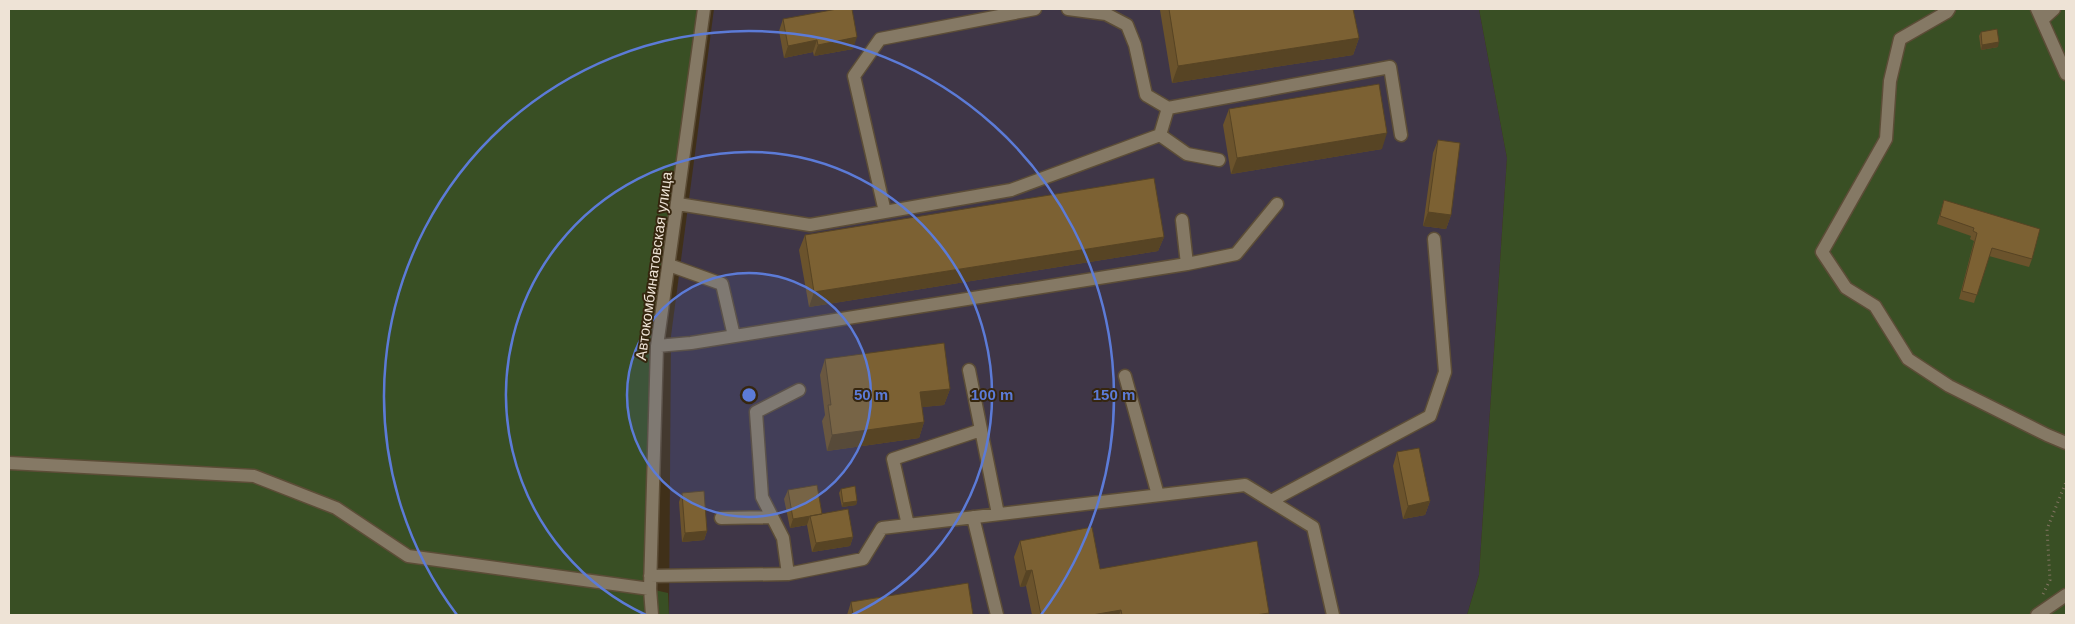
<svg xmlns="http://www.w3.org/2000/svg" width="2075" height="624" font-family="Arial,sans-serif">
<rect width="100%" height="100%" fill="#403019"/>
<!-- industrial -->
<path fill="#3f3647" d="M714,9H1479L1507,158L1479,575L1467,615H669L671,336Z"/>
<!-- green -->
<path fill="#394f24" d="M9,9H704L657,346L650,589L668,593L669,615H9Z
M1479,9H2066V615H1467L1479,575L1507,158Z"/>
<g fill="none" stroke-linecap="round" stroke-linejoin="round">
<defs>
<path id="minor" d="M1068,9L1106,14L1127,25L1135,45L1146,95L1168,108
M1949,9L1947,12L1900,39L1890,81L1886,139L1822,252L1846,288L1875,306L1908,359L1949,386L2047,435L2066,443
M2037,9L2066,74
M2042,20L2054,9
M1160,135L1187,154L1219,160
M678,204L810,225L1011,190L1160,135L1168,108L1390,67L1401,135
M885,212L854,76L880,39L1035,9
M1182,220L1187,264L1236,254L1277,204
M669,265L722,284L734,336
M657,346L691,343L1187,264
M969,370L998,514
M1125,376L1158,495
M9,463L254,476L336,508L408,556L650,589
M1271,501L1430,416L1445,372L1434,239
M973,517L997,615
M721,518L772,517
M908,525L893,459L981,430
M788,574L783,538L762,497L756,412L799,390
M650,576L788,574L863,559L882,528L1245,485L1313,527L1333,615
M652,615L650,589L657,346L704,9
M2037,615L2066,595"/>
</defs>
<!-- minor casing -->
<use href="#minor" stroke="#5c4d37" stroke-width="15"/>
<!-- path -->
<path stroke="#827461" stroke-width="3" stroke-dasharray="1 4" stroke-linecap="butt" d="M2043,594L2050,580L2047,529L2066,482"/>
<!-- minor -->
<use href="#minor" stroke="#857965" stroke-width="12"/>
</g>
<!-- wall -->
<path fill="#6b532c" d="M1161,9H1353L1359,38L1353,55L1172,83L1160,10Z
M783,19L853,49L814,56L813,52L784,58L779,31Z
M1981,32L1998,47L1981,50L1979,36Z
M1229,109L1382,149L1231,174L1223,125Z
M1438,140L1451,215L1446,229L1423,226L1433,153Z
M1944,200L2032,259L2029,267L1989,256L1974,303L1959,299L1974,241L1970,239L1971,236L1937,224Z
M805,235L1164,237L1158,251L809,307L799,250Z
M825,359L950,389L944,405L922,407L924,422L919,438L827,451L822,421L825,415L820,375Z
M1397,452L1430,501L1425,515L1403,519L1393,466Z
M841,489L857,501L856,505L842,507L839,493Z
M788,490L822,514L853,537L850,546L812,552L807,525L790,528L784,499Z
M682,493L707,531L704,540L682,542L679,502Z
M1020,541L1100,569L1269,613V615H1032L1026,586L1020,587L1014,557Z
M851,602L853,615H847Z"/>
<!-- shaded-wall -->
<path fill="#574424" d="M857,37L853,49L814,56L818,45Z
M1359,38L1353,55L1172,83L1178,66Z
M817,40L813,52L784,58L788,46Z
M1999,42L1998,47L1981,50L1982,45Z
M1387,133L1382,149L1231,174L1237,158Z
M1428,212L1451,215L1446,229L1423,226Z
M1164,237L1158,251L809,307L814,292Z
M950,389L944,405L914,408L920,392Z
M924,422L919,438L827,451L832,435Z
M857,501L856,505L842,507L843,503Z
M1430,501L1425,515L1403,519L1408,506Z
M810,516L807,525L790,528L793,519Z
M707,531L704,540L682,542L685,533Z
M853,537L850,546L812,552L816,543Z
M1032,570L1026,586L1020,587L1026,571Z
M1121,610L1119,615H1092Z
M1269,613V615H1255Z"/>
<!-- building -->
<path fill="#7c6133" stroke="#574424" d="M837,9H852L857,37L818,45L817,40L788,46L783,19Z
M1169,9H1353L1359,38L1178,66Z
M1997,29L1999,42L1982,45L1981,32Z
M1379,84L1387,133L1237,158L1229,109Z
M1438,140L1460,143L1451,215L1428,212Z
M1154,178L1164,237L814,292L805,235Z
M1944,200L2040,229L2032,259L1992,248L1977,295L1962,291L1977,233L1973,231L1974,228L1940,216Z
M944,343L950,389L920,392L924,422L832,435L828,405H831L825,359Z
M1419,448L1430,501L1408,506L1397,452Z
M817,485L822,514L793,519L788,490Z
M855,486L857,501L843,503L841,489Z
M704,491L707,531L685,533L682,493Z
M848,509L853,537L816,543L810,516Z
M1092,527L1100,569L1257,541L1269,613L1255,615H1122L1121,610L1092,615H1041L1032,570L1026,571L1020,541Z
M968,583L973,615H853L851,602Z"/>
<!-- distance rings -->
<circle cx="749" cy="395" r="122" fill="#5c7bd7" fill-opacity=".12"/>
<g fill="none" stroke="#5c7bd7" stroke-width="2.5">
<circle cx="749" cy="395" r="122"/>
<path d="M646 615A243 243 0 1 1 852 615"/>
<path d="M457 615A365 365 0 1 1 1041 615"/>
</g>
<g text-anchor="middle" stroke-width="4" stroke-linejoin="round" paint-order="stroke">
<!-- street labels -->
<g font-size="15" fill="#eee3d6" stroke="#36260f">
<text transform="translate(654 266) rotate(-82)" y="5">Автокомбинатовская улица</text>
</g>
</g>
<circle cx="749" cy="395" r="8" fill="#5c7bd7" stroke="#36260f" stroke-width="2.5"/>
<g font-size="15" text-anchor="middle" font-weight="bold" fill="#5c7bd7" stroke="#36260f" stroke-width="4" stroke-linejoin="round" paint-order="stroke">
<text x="871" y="400">50 m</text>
<text x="992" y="400">100 m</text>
<text x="1114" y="400">150 m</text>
</g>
<!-- border -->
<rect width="2075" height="624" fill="none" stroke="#eee3d6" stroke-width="20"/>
</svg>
